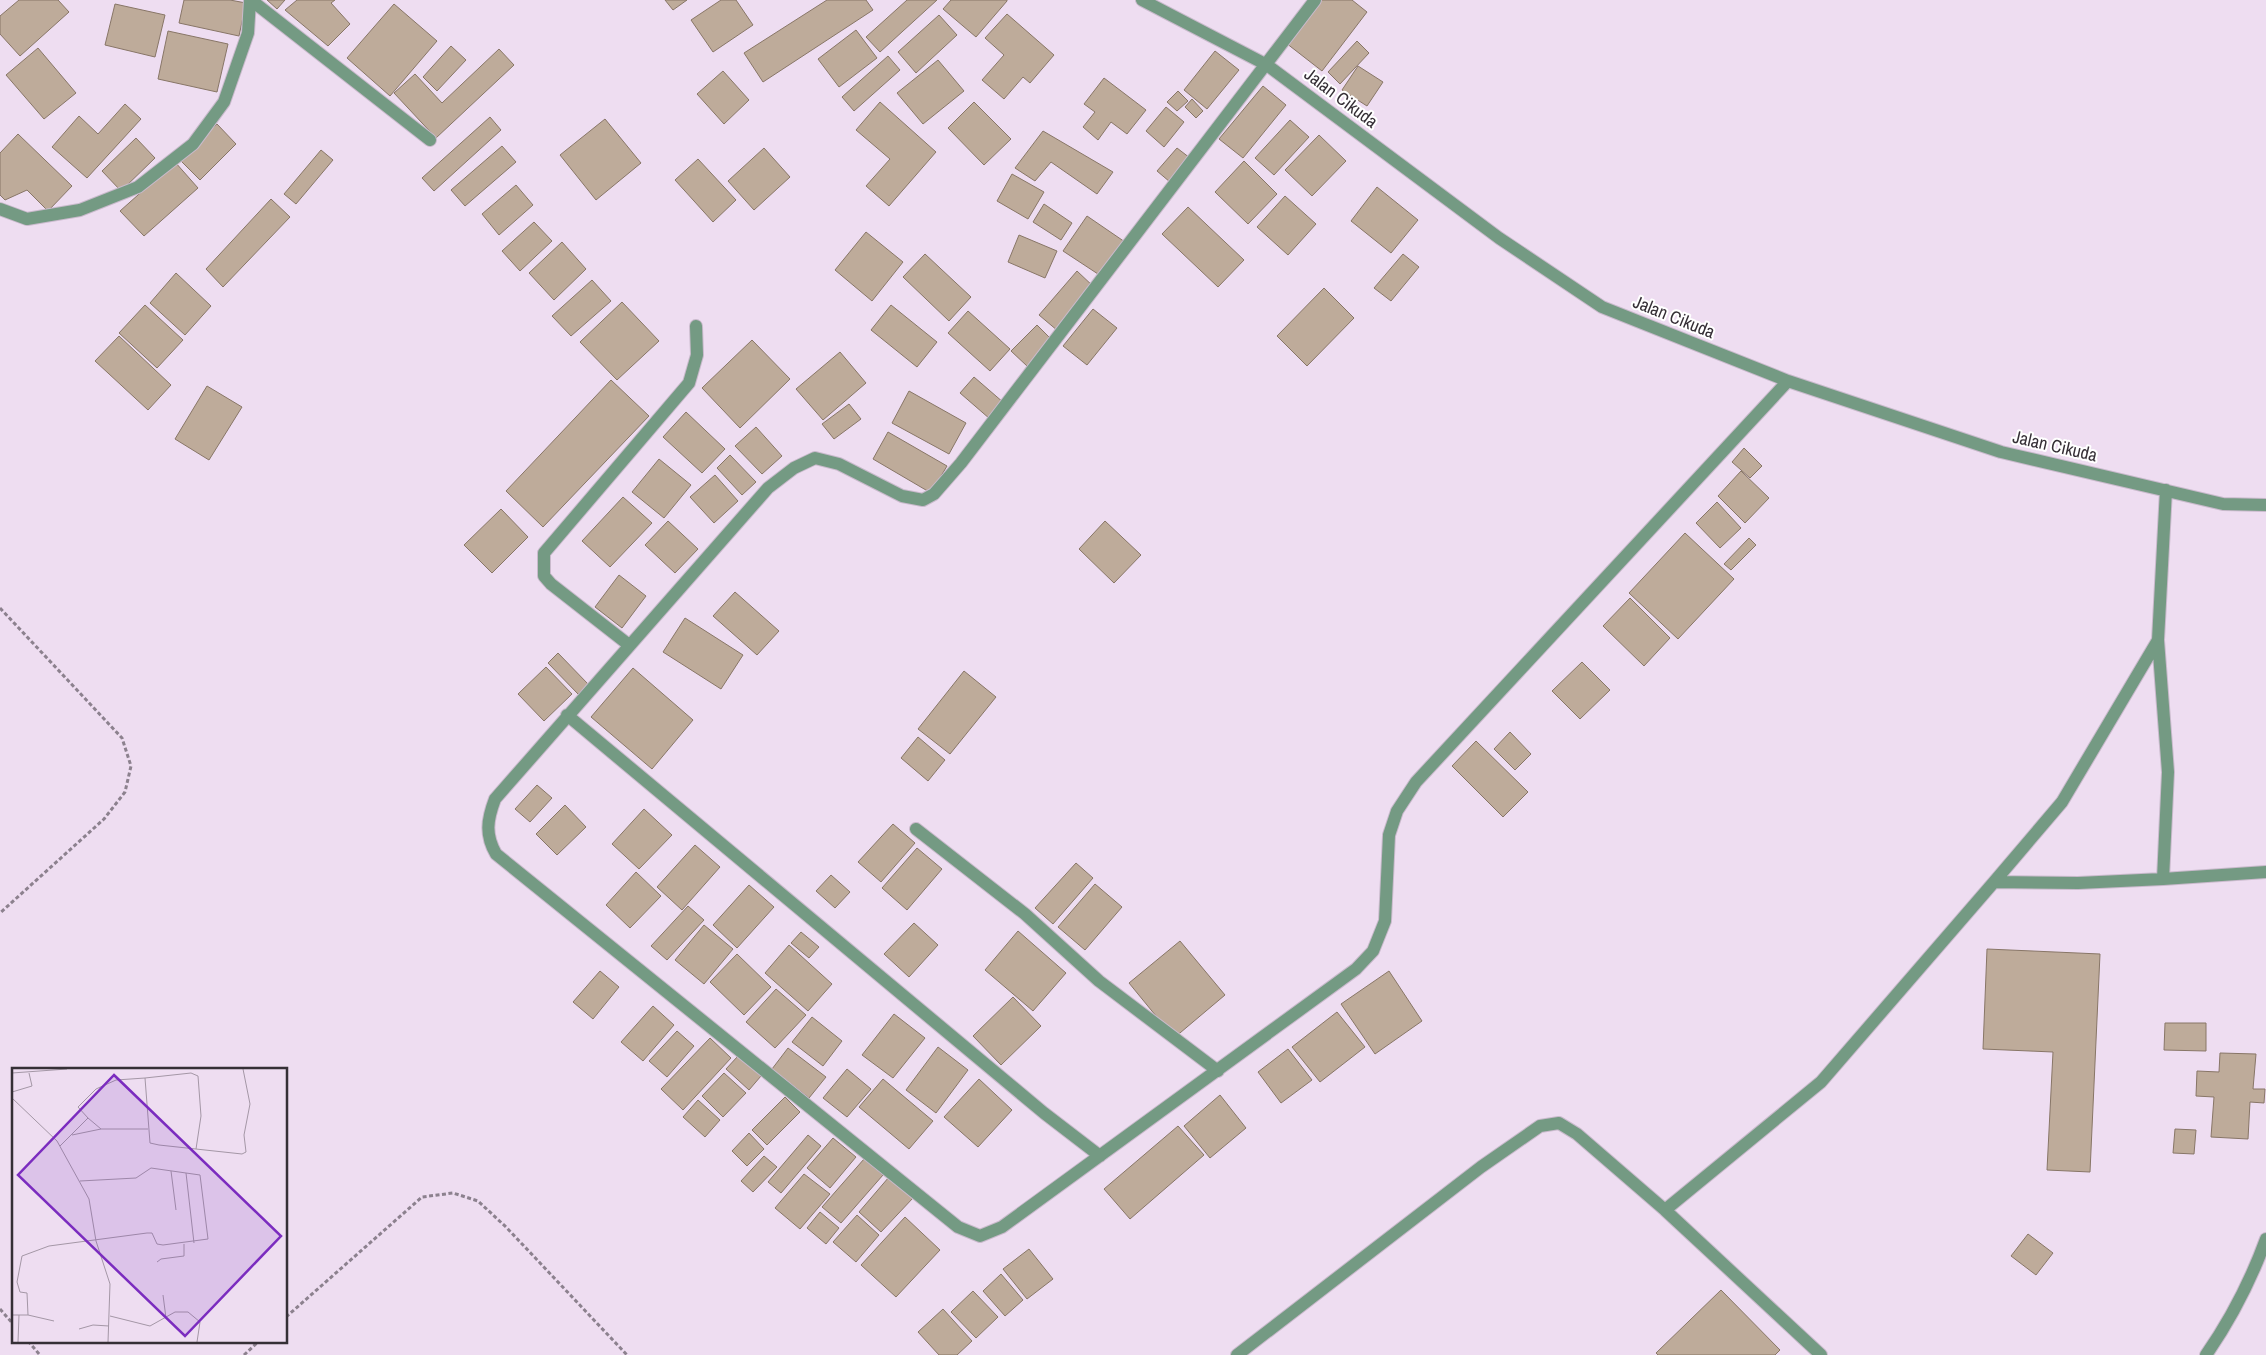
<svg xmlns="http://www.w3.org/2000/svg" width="2266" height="1355" font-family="'Archivo Narrow',sans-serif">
<rect width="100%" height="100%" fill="#eeddf1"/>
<!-- building -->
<path fill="#beab9a" stroke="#887667" d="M19,0H58L69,12L20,56L0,34V16Z
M184,0H230L246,3L239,36L179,23Z
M267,0H285L277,9Z
M297,0H335L331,3L350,24L328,46L285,10Z
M665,0H687L673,10Z
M721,0H736L753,25L713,52L691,20Z
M827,0H866L873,10L763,82L744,53Z
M907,0H937L880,52L866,37Z
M951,0H1007V1L976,37L943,9Z
M1320,0H1352L1367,12L1322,71L1286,43Z
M115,4L165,15L155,57L105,45Z
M394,4L437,41L390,96L347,58Z
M1007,14L1054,55L1030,83L1023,77L1004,99L982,80L1004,55L985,38Z
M939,15L957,35L916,73L898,52Z
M856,30L877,58L839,87L818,59Z
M168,31L228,44L217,92L158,79Z
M1357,41L1369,53L1340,84L1328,72Z
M451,46L466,60L437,91L423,77Z
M38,48L76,93L44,119L6,75Z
M499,49L514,65L436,138L394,93L415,74L442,103Z
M1215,51L1239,70L1207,109L1184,90Z
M888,56L900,70L854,111L842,97Z
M938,60L964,91L923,124L897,93Z
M1358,66L1383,82L1367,106L1342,90Z
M723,71L749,100L724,124L697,94Z
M1104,78L1146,110L1127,134L1111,122L1098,140L1083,127L1095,112L1084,104Z
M1263,86L1286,105L1243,158L1219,139Z
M1178,91L1188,101L1177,111L1167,102Z
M1192,99L1203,111L1196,118L1185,107Z
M880,102L936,152L889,206L866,186L890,159L856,130Z
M974,102L1011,139L984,165L948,128Z
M125,104L141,119L87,178L52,147L79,116L98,134Z
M1166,107L1184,122L1164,147L1146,131Z
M490,117L501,130L434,191L422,178Z
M605,119L641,163L596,200L560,155Z
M1290,120L1309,137L1274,175L1255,158Z
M217,124L236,144L200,180L180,160Z
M1043,131L1113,172L1097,194L1051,162L1035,181L1015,168Z
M18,134L72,186L48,211L27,190L5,200L0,195V153Z
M1319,135L1346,161L1312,196L1285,170Z
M136,138L155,158L121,191L102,171Z
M502,146L516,162L465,206L451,190Z
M764,148L790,177L754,210L728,181Z
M1177,148L1190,158L1170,182L1157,171Z
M321,150L333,160L296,204L284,194Z
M698,159L736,200L713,222L675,180Z
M1244,161L1277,194L1248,224L1215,192Z
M175,162L198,188L144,236L120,211Z
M1012,174L1044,192L1028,219L997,201Z
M516,185L533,205L499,235L482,214Z
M1377,187L1418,220L1391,253L1351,221Z
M1285,196L1316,224L1288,255L1257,227Z
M271,199L290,217L223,287L206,269Z
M1044,204L1072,223L1061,240L1033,222Z
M1188,207L1244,260L1218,287L1162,234Z
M1087,216L1125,242L1101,276L1063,251Z
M534,222L552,241L520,271L502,251Z
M866,232L903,262L872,301L835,270Z
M1019,235L1057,251L1045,278L1008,262Z
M562,242L586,269L554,300L529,273Z
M925,254L971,297L949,321L903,277Z
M1403,254L1419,267L1391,301L1374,288Z
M1077,271L1095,288L1058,331L1039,315Z
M176,273L211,306L185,335L150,303Z
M592,280L611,301L571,336L552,316Z
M1324,288L1354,318L1307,366L1277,336Z
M622,302L659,341L617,380L580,342Z
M145,305L183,340L157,368L119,333Z
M891,305L937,342L917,367L871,330Z
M1093,309L1117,328L1087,365L1063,346Z
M968,311L1010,349L990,371L948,333Z
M1037,325L1052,340L1027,366L1011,351Z
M119,336L171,385L148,410L95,361Z
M752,340L790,379L740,428L702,388Z
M840,352L866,383L823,420L796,389Z
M974,377L1004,403L990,419L960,393Z
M611,380L649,416L543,527L506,491Z
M207,386L242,407L209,460L175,439Z
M909,391L966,423L949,454L892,423Z
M849,404L861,419L834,439L822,424Z
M686,412L725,449L702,473L663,437Z
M756,427L782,456L762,474L735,446Z
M888,432L947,466L931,493L873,459Z
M1744,448L1762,466L1750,478L1732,462Z
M730,455L756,482L742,495L717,468Z
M659,459L691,485L664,518L632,492Z
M1741,471L1769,498L1745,523L1718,496Z
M715,475L738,501L714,523L690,497Z
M623,497L652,523L610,567L582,541Z
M1717,502L1741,528L1720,548L1696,523Z
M501,509L528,537L492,573L464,545Z
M668,521L698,549L675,573L645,545Z
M1105,521L1141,555L1114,583L1079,549Z
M1685,533L1734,579L1678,639L1629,593Z
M1749,538L1756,545L1731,570L1724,564Z
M619,575L646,596L622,628L595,607Z
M735,592L779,631L757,655L713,616Z
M1630,598L1670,638L1644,666L1603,626Z
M685,618L743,655L721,689L663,652Z
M558,653L588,684L578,694L548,663Z
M1582,662L1610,690L1580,719L1552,691Z
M546,667L572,694L544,721L518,694Z
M633,668L693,720L652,769L591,717Z
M964,671L996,697L950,754L918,729Z
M1510,732L1531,754L1515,770L1494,749Z
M918,737L945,760L928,781L901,758Z
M1476,741L1528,792L1503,817L1452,766Z
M537,785L552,798L530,822L515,809Z
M565,805L586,827L557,855L536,834Z
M644,809L672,835L639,869L612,844Z
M893,824L915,843L881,882L858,862Z
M695,845L720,867L682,910L657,887Z
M917,848L942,869L907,910L882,888Z
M1076,863L1093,878L1053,924L1035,908Z
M636,872L661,896L630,928L606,905Z
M831,875L850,892L835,908L816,891Z
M1095,884L1122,907L1085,950L1058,927Z
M749,885L774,907L737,948L713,925Z
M688,906L704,920L667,960L651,946Z
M914,923L938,945L909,977L884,954Z
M704,925L733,949L704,984L675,960Z
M1018,931L1066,973L1033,1011L985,970Z
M801,932L819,947L809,958L791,943Z
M1180,941L1225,995L1174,1038L1129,983Z
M789,945L832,984L808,1011L765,973Z
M1987,949L2100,954L2090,1172L2047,1170L2053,1052L1983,1049Z
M737,954L771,987L744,1015L710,982Z
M600,971L619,987L593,1019L573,1002Z
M1389,971L1422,1021L1375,1054L1341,1004Z
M776,989L806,1015L775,1048L746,1022Z
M1013,997L1041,1026L1001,1065L973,1036Z
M653,1006L674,1025L643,1061L621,1042Z
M1337,1012L1365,1047L1320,1082L1292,1047Z
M894,1014L925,1038L893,1078L862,1055Z
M812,1017L842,1041L823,1066L792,1042Z
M2165,1023H2206V1051L2164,1050Z
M677,1031L694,1046L667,1077L649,1061Z
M710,1038L731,1058L683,1110L661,1089Z
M938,1047L968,1070L936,1113L906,1090Z
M788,1048L826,1077L809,1098L772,1069Z
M1288,1049L1312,1080L1281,1103L1258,1072Z
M2220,1053L2256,1054L2253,1089H2265L2264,1103L2250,1102L2248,1139L2211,1137L2214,1097L2196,1096L2197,1071L2219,1072Z
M738,1056L761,1076L749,1090L726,1069Z
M847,1069L871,1089L847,1117L823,1098Z
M724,1073L746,1093L723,1117L702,1096Z
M883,1079L933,1121L909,1149L859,1107Z
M979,1079L1012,1110L978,1147L944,1117Z
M1220,1095L1246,1128L1210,1158L1184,1126Z
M785,1097L800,1112L767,1145L752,1130Z
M698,1100L720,1120L705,1137L683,1117Z
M1178,1126L1204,1155L1130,1219L1104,1189Z
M2175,1129L2196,1130L2194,1154L2173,1153Z
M749,1133L764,1149L747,1166L732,1151Z
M808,1135L821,1146L781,1193L768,1182Z
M833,1138L856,1157L830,1188L807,1168Z
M764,1156L777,1167L753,1192L741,1181Z
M864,1159L883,1175L841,1223L822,1207Z
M804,1174L830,1194L800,1229L775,1208Z
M889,1177L913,1198L881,1232L859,1212Z
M820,1212L839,1228L826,1244L807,1228Z
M857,1215L879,1235L856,1262L833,1242Z
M905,1217L940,1250L896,1297L861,1265Z
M2028,1234L2053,1253L2036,1275L2011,1256Z
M1029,1249L1053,1279L1027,1299L1003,1269Z
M1001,1274L1023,1300L1005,1316L983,1291Z
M1721,1290L1780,1350L1775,1355H1658L1656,1353Z
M973,1291L998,1317L976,1338L951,1312Z
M943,1309L972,1341L957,1355H939L918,1332Z"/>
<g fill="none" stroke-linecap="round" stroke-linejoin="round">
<defs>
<path id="minor" d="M251,0L430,140
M1142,0L1267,65L1499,238L1602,307L1788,381L2001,452L2223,504L2266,505
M1315,0L961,463L934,494L923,500L902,496L839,464L815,458L794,468L768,488L495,799C487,820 485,835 496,854L958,1227L980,1236L1002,1227L1356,969L1373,951L1385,921L1389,835L1397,811L1416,782L1788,381
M0,209L27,219L80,210L138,187L193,144L224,102L248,33L250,0
M2166,490L2158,640L2168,772L2163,879L2266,872
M629,645L551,584L544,576V553L689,383L697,355L696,326
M567,715L1044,1113L1100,1156
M916,829L1025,914L1099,981L1218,1071
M1994,882L2078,883L2163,879
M1665,1210L1821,1082L1994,882L2062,802L2158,640
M1237,1355L1481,1167L1540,1126L1559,1123L1577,1134L1665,1210L1821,1355
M2206,1355C2231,1319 2251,1280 2266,1239"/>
</defs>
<!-- minor casing -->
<use href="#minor" stroke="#c9bacc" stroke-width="14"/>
<!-- path -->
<path stroke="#8c818e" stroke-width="3" stroke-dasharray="4 2.5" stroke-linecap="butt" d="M0,608L122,738L131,766L125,792L104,819L0,913
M0,1309L14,1325
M286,1317L422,1197L453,1193L478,1201L506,1227L627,1355
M28,1341L40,1355
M244,1355L259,1341"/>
<!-- minor -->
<use href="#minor" stroke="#749a83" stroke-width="12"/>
</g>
<g text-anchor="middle" stroke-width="4" stroke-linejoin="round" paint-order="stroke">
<!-- street labels -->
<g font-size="18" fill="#352f36" stroke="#fff">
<text transform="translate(1341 98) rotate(37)" y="6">Jalan Cikuda</text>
<text transform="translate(1674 317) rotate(22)" y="6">Jalan Cikuda</text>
<text transform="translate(2055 446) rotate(13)" y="6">Jalan Cikuda</text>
</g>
</g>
<!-- overview -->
<g transform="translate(12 1068)">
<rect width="275" height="275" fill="#eeddf1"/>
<path fill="none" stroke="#a497a6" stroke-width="1" d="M0,5L55,1M0,24L20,18L17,5M0,30L45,73L77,131L84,173L98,216L96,274M76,50L89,61M60,67L89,61H136M48,78L76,50L66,39L84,21L104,12L133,10M184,81L189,48L186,8L179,5L133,10L138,75L147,77L230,86L234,84L232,67L238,36L231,1M159,103L164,142M174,105L182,175M145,194L149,191L172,188V176M151,227L154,250M0,247H16L15,225L8,224L5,214L10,188L37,178L135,165H140L145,176L151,177L196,171L188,107L139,100L124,110L68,113M16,247L42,253M98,248L138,258L163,244H176L188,254L185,274M67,261L81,257L97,258M6,274L7,247"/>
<path fill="#7b2cbf" fill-opacity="0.15" stroke="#7b2cbf" stroke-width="2.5" d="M102,7L269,168L173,268L6,107Z"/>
<rect width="275" height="275" fill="none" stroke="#352f36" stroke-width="2.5"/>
</g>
</svg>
